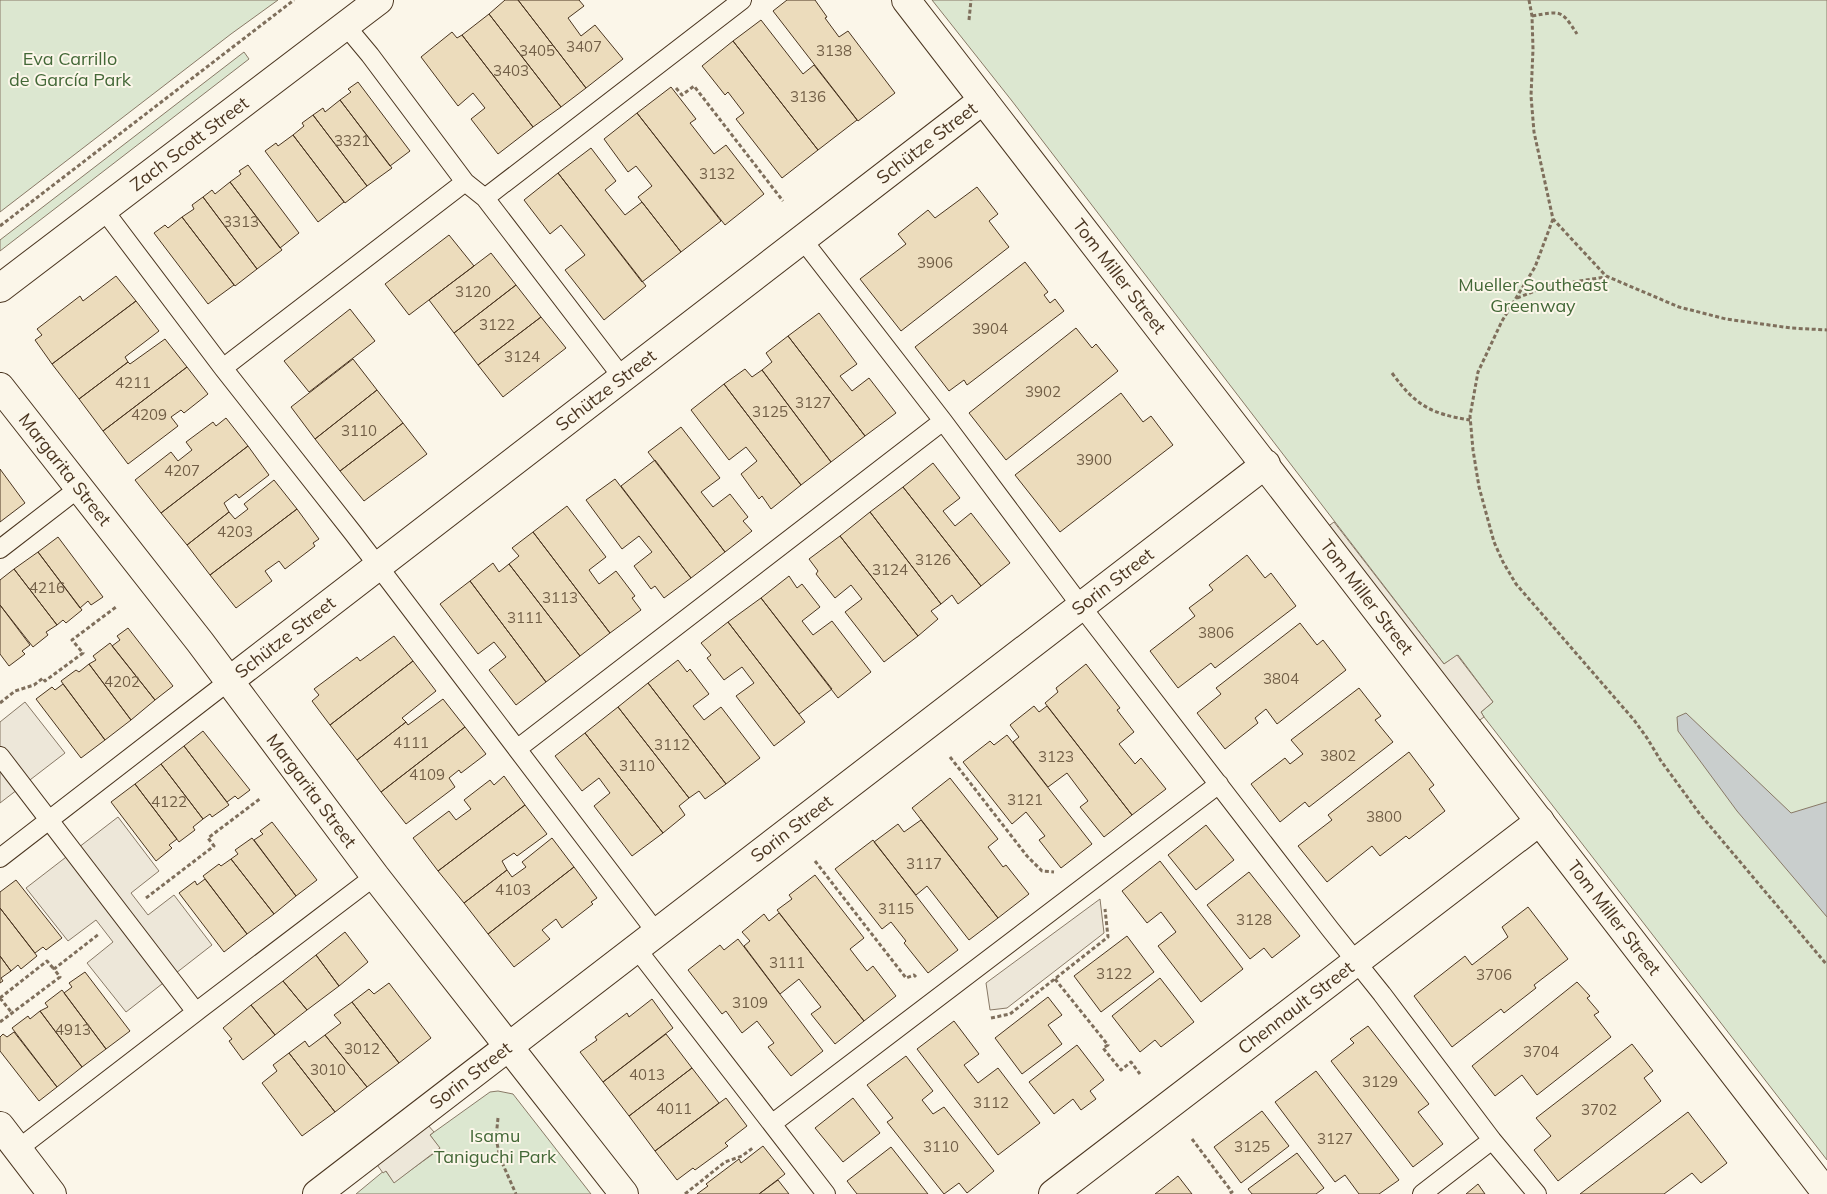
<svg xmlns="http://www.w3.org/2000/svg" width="1827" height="1194" font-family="Mulish,sans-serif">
<rect width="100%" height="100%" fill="#fbf6e9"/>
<!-- green -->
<path fill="#dce7d0" stroke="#887966" d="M0,0H278L231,34L0,212Z
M932,0H1827V1160L1484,717L1481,712L1493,702L1458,655L1444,664L1012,101Z
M244,52L249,59L0,251V240Z
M498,1091L513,1094L591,1194H356L385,1170L394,1182L440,1149L430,1135L490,1092Z"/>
<!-- parking -->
<path fill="#ede7d9" stroke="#887966" d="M1334,522L1444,664L1457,655L1493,702L1481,712L1484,717L1473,725L1323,530Z
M25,702L65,753L0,803V722Z
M118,817L159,871L131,893L148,915L174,895L212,945L126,1012L87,963L113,942L96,920L68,941L26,888Z
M1100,899L1104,933L1007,1008L990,1010L986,983Z
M427,1124L434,1132L430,1135L440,1148L394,1183L386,1171L383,1173L375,1162Z"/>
<!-- water -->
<path fill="#c9cecd" stroke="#887966" d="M1686,713L1791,813L1827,802V917L1737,811L1678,731L1677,717Z"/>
<!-- building -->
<path fill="#ecdcbc" stroke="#4a3520" d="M505,0H518L586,88L561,107L489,14Z
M518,0H579L584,6L568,18L581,36L595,25L623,59L586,88Z
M787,0H815L827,17L825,18L839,37L848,31L895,93L858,121L773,11Z
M489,14L561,107L533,127L462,35Z
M761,20L803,74L814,65L857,120L818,150L733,41Z
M452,32L457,38L462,35L533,127L498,154L471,119L485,108L473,93L458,106L421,57Z
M733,41L818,150L782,178L736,119L744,113L728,92L725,95L702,66Z
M358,82L410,151L390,166L340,100L351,92L348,89Z
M671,87L696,119L690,123L714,154L726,145L764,194L725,225L637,113Z
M340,100L392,168L367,186L313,115L323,108L325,112Z
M637,113L721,221L681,252L638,197L652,186L636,166L628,172L604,139Z
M313,115L367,186L345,203L293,135L304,126L302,123Z
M293,135L344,202L318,222L265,151L276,143L278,146Z
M591,148L616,181L605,190L625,215L642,202L681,252L642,282L558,173Z
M248,165L299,233L280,248L230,182L241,174L239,171Z
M558,173L646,286L604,320L565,270L585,255L561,225L550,234L524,200Z
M230,182L282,250L257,269L203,197L212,190L215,194Z
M977,187L998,214L989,221L1009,247L901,331L860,279L906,244L898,234L928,210L935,218Z
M203,197L257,269L235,286L182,217L194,209L192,205Z
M182,217L234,285L208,304L154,233L165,225L168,228Z
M449,235L474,266L409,315L385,284Z
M491,253L516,285L454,333L429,300Z
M1025,262L1048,292L1044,295L1050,303L1055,299L1064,311L967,385L964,380L949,391L915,347Z
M116,276L136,301L52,364L35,340L42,335L37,329L80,296L83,301Z
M516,285L541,317L478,365L454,333Z
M136,301L159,331L125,357L128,362L79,399L52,364Z
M350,309L375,341L309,392L284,361Z
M819,313L857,364L840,376L852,391L869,378L896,413L865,436L788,336Z
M541,317L566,348L503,397L478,365Z
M1076,328L1092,348L1096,344L1118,371L1006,460L969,413Z
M788,336L865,436L831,462L762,370L772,362L766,353Z
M165,339L187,367L103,431L79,399L128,362L130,364Z
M353,359L377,390L315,439L291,407Z
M187,367L208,394L184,413L181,410L171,417L178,426L128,464L103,431Z
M745,369L752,377L762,370L831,462L801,485L724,384Z
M724,384L801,485L771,509L762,496L759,499L741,474L757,461L746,447L729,460L691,410Z
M377,390L403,423L340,471L315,439Z
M1121,393L1143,422L1151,416L1173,445L1060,532L1015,475Z
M226,418L248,446L161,513L135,480L171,452L178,461L192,450L186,442L213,422L216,426Z
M403,423L427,454L364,501L340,471Z
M681,427L720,478L701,492L713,507L730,494L748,517L743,521L752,531L725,552L648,452Z
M248,446L269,475L239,498L236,494L224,503L229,512L187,545L161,513Z
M655,460L725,552L691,578L621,486Z
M933,463L960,498L943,511L955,526L971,513L1010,563L981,586L903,487Z
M0,469L25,503L0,522Z
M615,479L691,578L664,598L655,586L651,589L634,566L652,552L639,536L622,549L586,500Z
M274,480L297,509L210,575L187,545L229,512L235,519L248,509L244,504Z
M903,487L981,586L958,604L952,595L941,604L870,512Z
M567,506L606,557L589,570L599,584L616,571L635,596L632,598L641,610L610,633L533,532Z
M297,509L319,539L313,543L315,546L285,569L279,561L265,571L272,581L236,608L210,575Z
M870,512L941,604L931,611L938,619L918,636L840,536Z
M533,532L610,633L580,656L509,564L519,556L512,548Z
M840,536L918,636L884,662L845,612L862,599L851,585L835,598L816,574L818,571L809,559Z
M58,537L103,597L91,605L88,601L80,608L38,552Z
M38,552L82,610L66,623L63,620L57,625L14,569Z
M1247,555L1265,578L1271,573L1296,606L1215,668L1211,663L1178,688L1150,651L1195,616L1189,608L1213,590L1209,585Z
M493,563L499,572L509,564L580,656L546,682L470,581Z
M14,569L57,625L46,632L48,635L33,647L0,605V580Z
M789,576L797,588L802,584L820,607L802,621L813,635L832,621L871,672L838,698L761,598Z
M470,581L546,682L516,705L489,670L506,657L494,642L478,654L440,604Z
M761,598L832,689L799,714L728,622Z
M0,605L30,645L22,651L25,654L9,666L0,654Z
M728,622L805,722L774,746L736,696L754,683L742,667L724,680L707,658L711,655L701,643Z
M1300,623L1317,645L1323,640L1346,670L1277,724L1266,709L1255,718L1258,723L1225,749L1197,713L1221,694L1216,688Z
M128,628L173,686L155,700L112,646L120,640L117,636Z
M394,636L413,661L330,725L312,701L319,695L314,689L357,657L360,661Z
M110,643L155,700L131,720L89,664L96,660L93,656Z
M678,660L687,672L690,669L709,694L693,706L704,720L721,707L760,758L726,784L648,683Z
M413,661L436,691L402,718L406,722L357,760L330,725Z
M89,664L131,720L105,740L61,681L76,670L79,672Z
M1086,664L1120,708L1117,710L1134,732L1119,744L1135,764L1141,758L1166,789L1132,815L1045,703L1058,692L1056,688Z
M648,683L726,784L705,799L699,791L689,798L618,707Z
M63,684L105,740L81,758L36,699L52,687L55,690Z
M1359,688L1381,716L1375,720L1393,742L1309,807L1305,802L1280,822L1251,784L1285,758L1290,764L1303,754L1291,740Z
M443,699L465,727L381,792L357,760L406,722L408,725Z
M1034,706L1039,712L1047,706L1132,815L1104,837L1080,807L1088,801L1067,773L1048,787L1013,742L1019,737L1010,725Z
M618,707L689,798L679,806L685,815L663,833L585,733Z
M465,727L486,754L461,773L459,770L449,778L455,787L406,824L381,792Z
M203,731L250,790L238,799L235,796L227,802L184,746Z
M585,733L663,833L632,856L594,806L610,793L599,778L582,791L555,756Z
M1007,735L1092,844L1061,868L1039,840L1045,836L1026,812L1012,824L963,762L990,741L994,745Z
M184,746L229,805L212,817L210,814L203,819L161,764Z
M1409,752L1434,785L1429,789L1445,811L1409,839L1406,836L1380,856L1372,846L1327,882L1298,846L1332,820L1328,815Z
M161,764L203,819L193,827L195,830L179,842L135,784Z
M504,776L525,805L438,871L413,838L449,811L456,820L471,809L464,800L490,780L494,785Z
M950,778L998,839L988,847L1003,867L1006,865L1029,894L998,918L912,808Z
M135,784L177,839L169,845L172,848L156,861L111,802Z
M525,805L547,834L517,856L514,853L502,861L507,870L464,903L438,871Z
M921,820L998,918L969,940L927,886L916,895L874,842L898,824L904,832Z
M272,822L317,880L296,896L254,840L263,834L260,831Z
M1206,825L1234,860L1196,890L1168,855Z
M252,838L296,896L274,914L231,859L238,854L235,850Z
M552,838L574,867L488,934L464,903L507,870L512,877L526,867L522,862Z
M873,840L958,950L928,973L904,943L906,941L891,922L882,929L835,869Z
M231,859L274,914L247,934L203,876L219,864L221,866Z
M1160,861L1243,969L1201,1002L1158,946L1176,932L1161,912L1147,923L1122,891Z
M574,867L597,898L591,902L593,904L562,928L556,919L542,930L550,939L514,967L488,934Z
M1249,872L1300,936L1272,958L1264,948L1250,959L1207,905Z
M815,875L864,938L850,949L867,971L873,966L896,996L864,1021L777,910L792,899L789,895Z
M205,879L247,934L224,952L179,893L195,881L197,885Z
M16,880L62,938L46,950L43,947L35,953L0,908V892Z
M1528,907L1568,959L1534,985L1536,988L1504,1013L1501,1009L1452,1047L1414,996L1465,956L1472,965L1508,937L1502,927Z
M0,908L37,956L21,969L18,965L11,971L0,956Z
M779,913L864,1021L835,1044L811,1014L821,1007L799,979L780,994L744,946L750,941L742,932L764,914L769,921Z
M345,932L368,962L339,986L316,955Z
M1127,936L1154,972L1101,1012L1074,976Z
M738,939L823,1051L791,1076L768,1047L774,1043L757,1021L742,1033L726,1011L722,1014L688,970L720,945L724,950Z
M316,955L339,986L307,1010L283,981Z
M0,956L11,971L1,978L3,981L0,983Z
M85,972L130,1031L106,1049L64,993L72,987L69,983Z
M1160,978L1194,1022L1161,1047L1155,1040L1140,1052L1112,1016Z
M283,981L307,1010L275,1035L251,1005Z
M1577,982L1590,996L1587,998L1599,1012L1594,1015L1611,1037L1537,1095L1522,1075L1495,1096L1472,1066Z
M389,983L431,1038L399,1063L352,1002L369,989L374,994Z
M62,990L106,1049L82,1067L40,1011L48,1007L45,1003Z
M1048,997L1062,1015L1048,1025L1062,1044L1022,1074L995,1038Z
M652,999L673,1028L603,1082L580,1052L597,1040L595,1037L627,1013L629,1017Z
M352,1002L399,1063L367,1087L325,1035L341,1023L334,1015Z
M251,1005L275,1035L243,1060L229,1041L232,1039L223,1028Z
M40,1011L82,1067L57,1087L12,1028L28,1016L30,1019Z
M954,1021L979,1054L964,1065L978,1083L998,1068L1040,1123L998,1155L917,1049Z
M1368,1026L1429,1104L1418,1112L1443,1144L1413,1167L1331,1061L1354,1043L1350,1039Z
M14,1032L57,1087L39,1101L0,1051V1037L3,1034L7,1037Z
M666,1034L692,1068L629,1116L603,1082Z
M325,1035L367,1087L335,1112L289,1053L305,1041L309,1047Z
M1632,1044L1653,1071L1644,1078L1661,1101L1558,1181L1534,1150L1551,1136L1536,1118Z
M1077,1045L1104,1080L1090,1091L1096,1099L1081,1110L1073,1099L1054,1114L1029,1082Z
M289,1053L335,1112L302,1136L262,1083L277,1071L273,1065Z
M906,1056L933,1091L922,1100L933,1114L944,1107L994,1171L967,1193L959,1183L944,1194L887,1122L893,1118L867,1085Z
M692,1068L719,1103L655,1151L629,1116Z
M1316,1071L1399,1180L1379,1194H1359L1345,1175L1335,1182L1275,1102Z
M726,1098L747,1126L725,1143L728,1146L695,1170L693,1168L677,1180L655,1151Z
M853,1098L880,1133L843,1162L815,1128Z
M1262,1111L1289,1146L1241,1183L1214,1147Z
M1688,1112L1727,1163L1701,1183L1692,1173L1664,1194H1580Z
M763,1146L785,1174L759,1194H697L708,1186L706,1184L739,1159L741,1163Z
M891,1147L928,1194H857L847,1181Z
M1297,1153L1324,1188L1316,1194H1252L1248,1189Z
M1178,1176L1192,1194H1155Z
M778,1180L789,1194H759Z
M1478,1184L1485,1194H1466Z"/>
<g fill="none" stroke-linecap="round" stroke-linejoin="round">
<defs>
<path id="service" d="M345,25L370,55L465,182L485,198L622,377
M485,198L742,0
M103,209L223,368L353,533L656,932
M802,239L943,421L1081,606L1330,929L1382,994L1492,1140L1537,1194
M223,368L465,182
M0,549L79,488
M517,749L943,421
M0,756L196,1012
M0,858L229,681
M636,948L826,1194
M773,1123L1219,784
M18,1149L196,1012L375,876
M1422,1194L1492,1140"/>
<g id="minor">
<path id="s1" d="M906,0L1827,1194"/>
<path id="s2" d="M0,387L200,642L375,876L624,1194"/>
<path id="s3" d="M229,681L983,100"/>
<path d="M0,1126L52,1194"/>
<path id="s4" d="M317,1194L1266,464"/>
<path id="s5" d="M1053,1194L1540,821"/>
</g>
<g id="tertiary">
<path id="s6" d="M0,288L379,0"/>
</g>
</defs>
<!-- service casing -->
<use href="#service" stroke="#4a3520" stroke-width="20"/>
<!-- minor casing -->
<use href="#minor" stroke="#4a3520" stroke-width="30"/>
<!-- tertiary casing -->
<use href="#tertiary" stroke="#4a3520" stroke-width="30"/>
<!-- path -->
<path stroke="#7f6f5c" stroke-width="3" stroke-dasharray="4 2.5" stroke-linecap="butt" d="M1529,0L1532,16L1533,49L1531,96L1534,132L1553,219L1606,276L1679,307L1726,319L1791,328L1827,330
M1532,16C1561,11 1561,9 1577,34
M969,20L971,0
M676,88L682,95L694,86L783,201
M1553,219L1535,267L1502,321L1478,372L1470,416L1473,450L1479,487L1494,542L1503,562L1516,584L1634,720L1647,738L1661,761L1699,813L1827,965
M0,226L294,0
M1517,298L1548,286L1605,277
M1392,373C1415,405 1431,414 1470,420
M0,703L15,691L34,685L43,678L45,681L83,653L72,640L116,607
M950,757L1027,856L1042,871L1054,872
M815,861L906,978L914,975L916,977
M146,898L214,846L208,838L261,798
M1055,979L1108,1045L1103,1048L1121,1070L1131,1062L1140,1074
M0,998L47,961L54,969
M0,998L12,1013
M991,1018L1010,1014L1108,937L1105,909
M0,1022L60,977L54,969L99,934
M498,1118L496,1138L500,1158L516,1194
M1192,1139L1232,1192L1228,1194
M685,1194L725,1162L742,1156L754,1147"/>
<!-- service -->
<use href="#service" stroke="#fbf6e9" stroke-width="18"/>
<!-- minor -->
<use href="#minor" stroke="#fbf6e9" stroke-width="28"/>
<!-- tertiary -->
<use href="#tertiary" stroke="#fbf6e9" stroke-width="28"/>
</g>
<g text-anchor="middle" stroke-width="4" stroke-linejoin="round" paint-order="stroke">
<!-- number labels -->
<g font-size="15" fill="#725f47">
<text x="584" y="52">3407</text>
<text x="537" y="56">3405</text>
<text x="834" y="56">3138</text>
<text x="511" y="76">3403</text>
<text x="808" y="102">3136</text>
<text x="352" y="146">3321</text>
<text x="717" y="179">3132</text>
<text x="241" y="227">3313</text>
<text x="935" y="268">3906</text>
<text x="473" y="297">3120</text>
<text x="497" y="330">3122</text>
<text x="990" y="334">3904</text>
<text x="522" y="362">3124</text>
<text x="133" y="388">4211</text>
<text x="1043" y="397">3902</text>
<text x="813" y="408">3127</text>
<text x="770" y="417">3125</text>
<text x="149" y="420">4209</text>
<text x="359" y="436">3110</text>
<text x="1094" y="465">3900</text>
<text x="182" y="476">4207</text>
<text x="235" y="537">4203</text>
<text x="933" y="565">3126</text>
<text x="890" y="575">3124</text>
<text x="47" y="593">4216</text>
<text x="560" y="603">3113</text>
<text x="525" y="623">3111</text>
<text x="1216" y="638">3806</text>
<text x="1281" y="684">3804</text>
<text x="122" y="687">4202</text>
<text x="411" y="748">4111</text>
<text x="672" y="750">3112</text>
<text x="1338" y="761">3802</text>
<text x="1056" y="762">3123</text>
<text x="637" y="771">3110</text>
<text x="427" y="780">4109</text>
<text x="1025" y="805">3121</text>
<text x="169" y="807">4122</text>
<text x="1384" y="822">3800</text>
<text x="924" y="869">3117</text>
<text x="513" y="895">4103</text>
<text x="896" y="914">3115</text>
<text x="1254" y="925">3128</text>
<text x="787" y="968">3111</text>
<text x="1114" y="979">3122</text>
<text x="1494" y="980">3706</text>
<text x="750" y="1008">3109</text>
<text x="73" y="1035">4913</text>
<text x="362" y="1054">3012</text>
<text x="1541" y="1057">3704</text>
<text x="328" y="1075">3010</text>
<text x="647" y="1080">4013</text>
<text x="1380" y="1087">3129</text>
<text x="991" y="1108">3112</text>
<text x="674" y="1114">4011</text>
<text x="1599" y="1115">3702</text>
<text x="1335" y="1144">3127</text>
<text x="941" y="1152">3110</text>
<text x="1252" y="1152">3125</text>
</g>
<!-- park labels -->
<g font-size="18" fill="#436837" stroke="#fbf6e9">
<text x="70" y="65">Eva Carrillo<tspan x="70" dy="21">de García Park</tspan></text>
<text x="1533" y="291">Mueller Southeast<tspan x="1533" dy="21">Greenway</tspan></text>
<text x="495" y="1142">Isamu<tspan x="495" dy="21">Taniguchi Park</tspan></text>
</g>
<!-- street labels -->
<g font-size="18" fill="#4a3520" stroke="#fbf6e9">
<text dy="6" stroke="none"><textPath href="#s6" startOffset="238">Zach Scott Street</textPath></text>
<text dy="6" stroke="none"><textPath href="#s3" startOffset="881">Schütze Street</textPath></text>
<text dy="6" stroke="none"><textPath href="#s1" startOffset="349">Tom Miller Street</textPath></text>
<text dy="6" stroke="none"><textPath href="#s3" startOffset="476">Schütze Street</textPath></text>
<text dy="6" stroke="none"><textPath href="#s2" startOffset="105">Margarita Street</textPath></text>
<text dy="6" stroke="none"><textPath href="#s4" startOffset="1004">Sorin Street</textPath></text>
<text dy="6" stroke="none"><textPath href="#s1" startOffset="754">Tom Miller Street</textPath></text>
<text dy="6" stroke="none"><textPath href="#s3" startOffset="71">Schütze Street</textPath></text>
<text dy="6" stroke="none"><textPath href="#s2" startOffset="510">Margarita Street</textPath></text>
<text dy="6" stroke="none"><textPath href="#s4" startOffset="599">Sorin Street</textPath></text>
<text dy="6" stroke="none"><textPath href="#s1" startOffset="1159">Tom Miller Street</textPath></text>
<text dy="6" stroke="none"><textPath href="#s5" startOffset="306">Chennault Street</textPath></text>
<text dy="6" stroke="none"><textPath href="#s4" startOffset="194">Sorin Street</textPath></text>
</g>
</g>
</svg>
